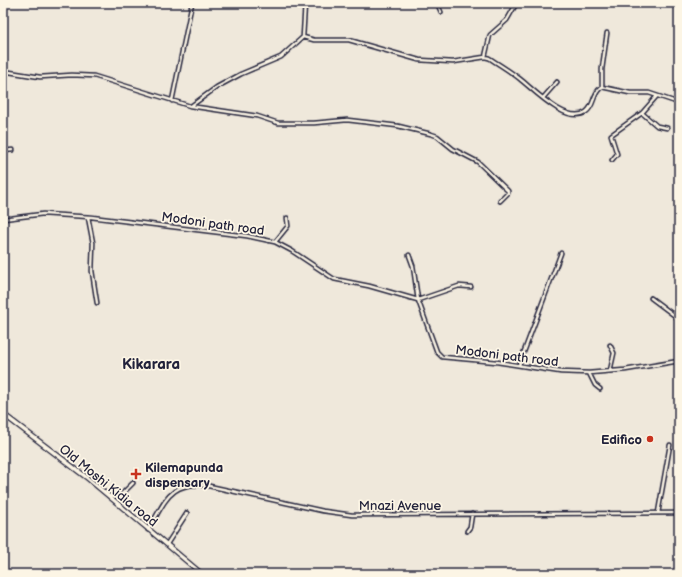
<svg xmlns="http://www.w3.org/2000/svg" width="682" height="577" font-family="'Balsamiq Sans',sans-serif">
<rect width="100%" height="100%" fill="#efe8db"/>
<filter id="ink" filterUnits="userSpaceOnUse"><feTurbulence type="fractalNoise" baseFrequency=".025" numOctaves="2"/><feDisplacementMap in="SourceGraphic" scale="8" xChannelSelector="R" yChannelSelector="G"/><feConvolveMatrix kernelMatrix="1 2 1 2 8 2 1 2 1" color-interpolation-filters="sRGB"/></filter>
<g filter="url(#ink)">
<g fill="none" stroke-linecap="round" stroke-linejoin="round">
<defs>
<path id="street" d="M305,3L303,37L314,40H349L419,60L453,62L485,57L489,58C500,65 510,71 520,79C534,90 567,125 586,112C595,106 592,93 602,87L630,93H649L679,103
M437,3L441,12
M485,57L490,35L507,20L515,6
M3,71L40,77L72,75L94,76L190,106L257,116L278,123H314L347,120L398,126L431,134L437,136L453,149L478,162L508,191V193L500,201
M602,87V69L607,33
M543,98L557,82
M172,101L192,3
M191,106L217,87L241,74L281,57L303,37
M642,113L657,126L667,128
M3,151L13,150
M612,160L617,154L611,135L642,113L657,96
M88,217L93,243L92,271L97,303
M3,219L43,214L91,217L247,236L275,242L292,251L334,279L369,286L418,300L437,352L442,357L497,362L561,372L589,373L625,370L679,361
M275,242L288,226L287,218
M409,255L413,266L418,300L459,286L471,287
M651,298L679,319
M610,345L614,353L610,371
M519,365L561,253
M589,373L595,385L600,389
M109,496L121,495L133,483
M658,513L670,445
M148,530C166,501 169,480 209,486L323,511L352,515L679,513
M467,531L470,527L472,514
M167,544L187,513
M3,572L12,574"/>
<path id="secondary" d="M3,414L86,477L202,574"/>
</defs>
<!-- street casing -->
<use href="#street" stroke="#22223b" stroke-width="5.5"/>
<!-- secondary casing -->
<use href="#secondary" stroke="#22223b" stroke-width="6"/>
<!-- street -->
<use href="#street" stroke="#fcf5e5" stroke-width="2.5"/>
<!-- secondary -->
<use href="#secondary" stroke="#fcf5e5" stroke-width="3.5"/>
</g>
</g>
<!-- markers -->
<g fill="#c8321e" stroke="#fcf5e5" stroke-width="1.5">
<circle cx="650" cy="439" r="4"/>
<path d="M134 468h4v4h4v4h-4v4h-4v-4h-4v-4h4z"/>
</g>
<g text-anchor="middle" stroke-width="3.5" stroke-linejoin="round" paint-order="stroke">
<!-- street labels -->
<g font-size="13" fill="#22223b" stroke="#fcf5e5">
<text transform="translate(213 223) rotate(8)" y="5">Modoni path road</text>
<text transform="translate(507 355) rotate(7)" y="5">Modoni path road</text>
<text transform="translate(109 485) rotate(39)" y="5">Old Moshi Kidia road</text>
<text x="400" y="510">Mnazi Avenue</text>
</g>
<!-- poi labels -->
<g font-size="13" font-weight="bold" fill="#22223b" stroke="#fcf5e5" text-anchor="end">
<text x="642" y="444">Edifico</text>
<text x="145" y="472" text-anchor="start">Kilemapunda<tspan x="145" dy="15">dispensary</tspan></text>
</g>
<!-- quarter labels -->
<g font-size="15" font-weight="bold" fill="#22223b" stroke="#fcf5e5">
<text x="151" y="369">Kikarara</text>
</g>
</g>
<!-- margin -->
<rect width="682" height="577" fill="none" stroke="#fcf5e5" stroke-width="16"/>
<rect x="8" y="8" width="666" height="561" fill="none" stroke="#22223b" stroke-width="1.5" filter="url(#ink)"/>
</svg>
